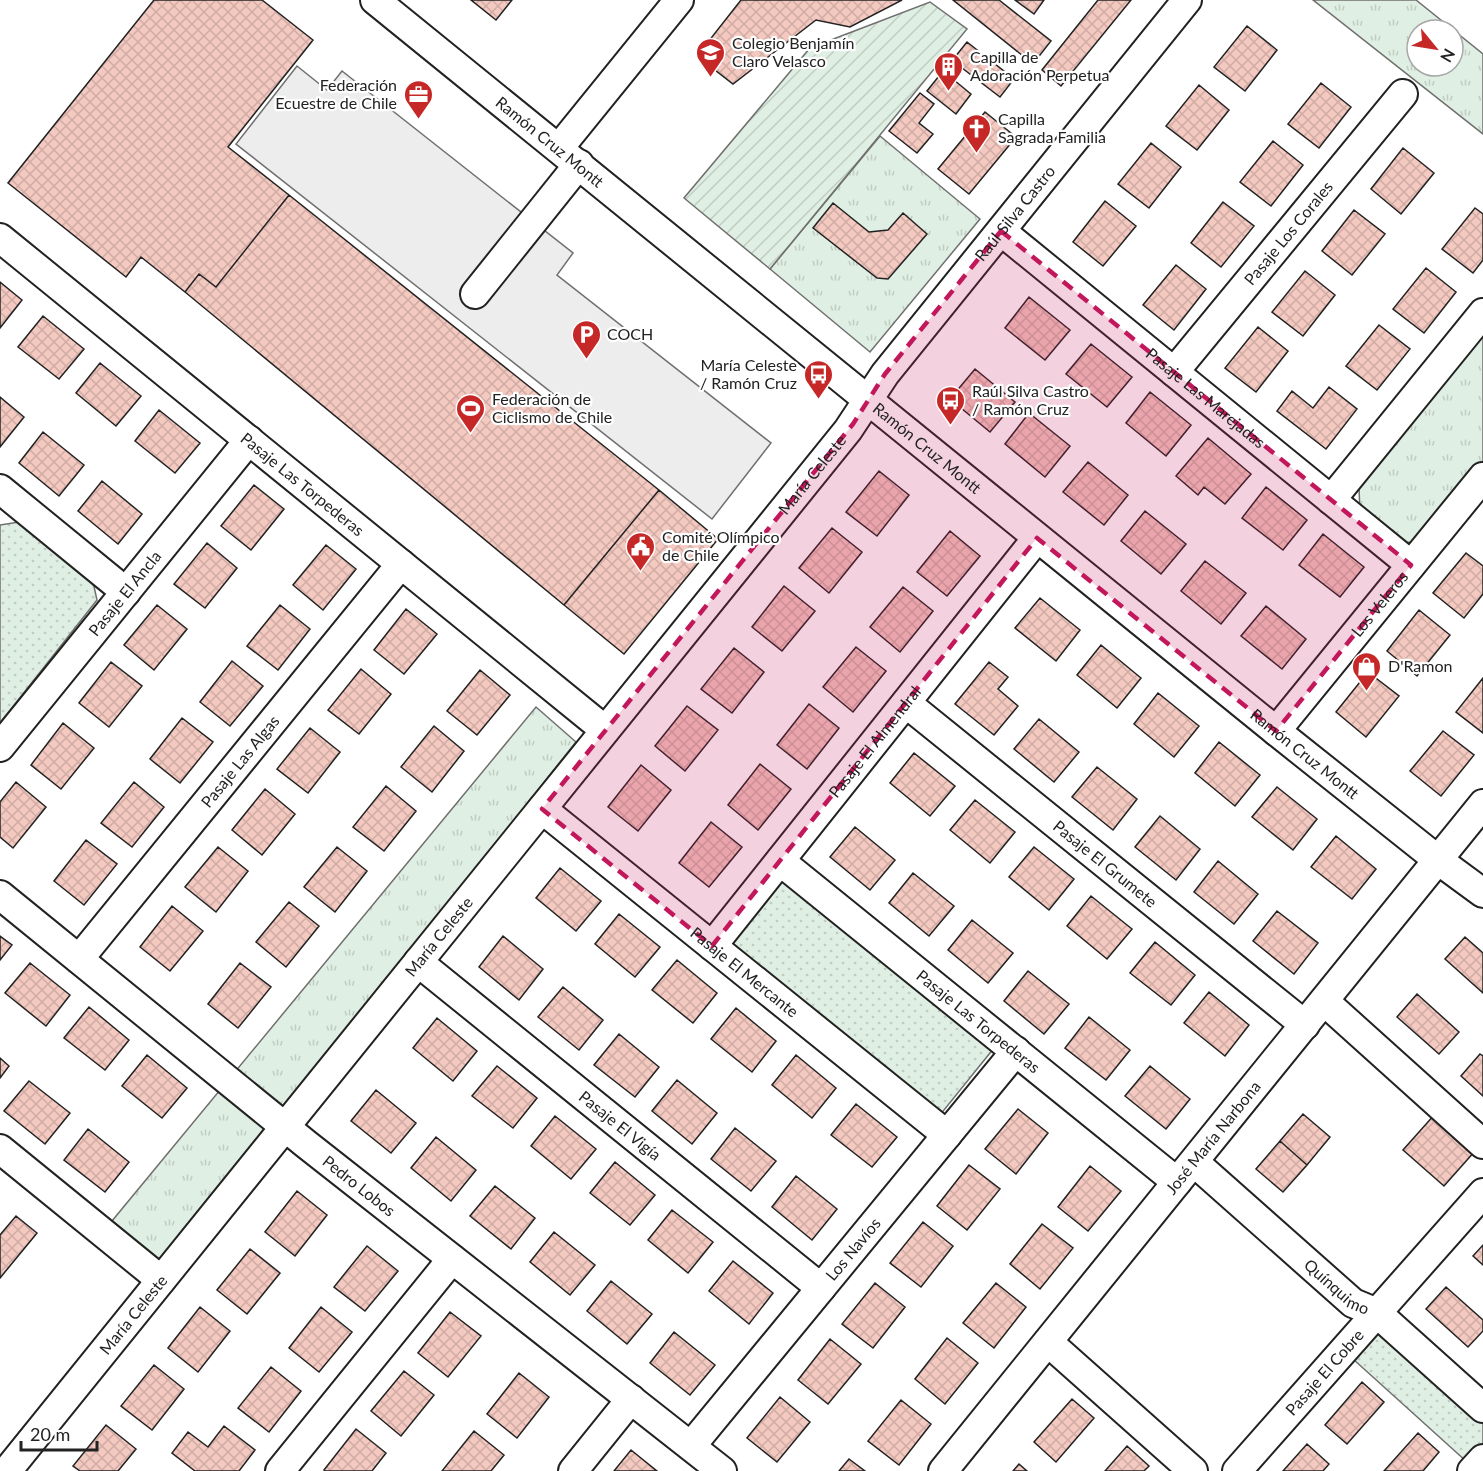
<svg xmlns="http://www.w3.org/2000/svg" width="1483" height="1471" font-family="Lato,sans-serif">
<defs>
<pattern id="grass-dots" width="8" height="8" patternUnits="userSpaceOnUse" patternTransform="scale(1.5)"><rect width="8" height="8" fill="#e0efe3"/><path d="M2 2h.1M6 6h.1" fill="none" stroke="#c0cdc2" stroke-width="1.8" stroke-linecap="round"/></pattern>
<pattern id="park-tufts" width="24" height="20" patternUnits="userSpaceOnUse" patternTransform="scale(1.5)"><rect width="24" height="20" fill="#e0efe3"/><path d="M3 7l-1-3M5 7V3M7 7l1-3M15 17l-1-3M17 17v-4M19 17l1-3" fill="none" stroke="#c0cdc2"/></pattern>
<pattern id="garden-furrows" width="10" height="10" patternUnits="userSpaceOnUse" patternTransform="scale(1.5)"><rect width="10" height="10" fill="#e0efe3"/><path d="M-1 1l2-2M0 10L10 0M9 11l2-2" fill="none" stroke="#c0cdc2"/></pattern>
<pattern id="building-cross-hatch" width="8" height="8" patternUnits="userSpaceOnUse" patternTransform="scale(1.5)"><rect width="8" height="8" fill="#f3c9c0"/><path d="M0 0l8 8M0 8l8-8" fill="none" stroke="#d0aca5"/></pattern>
</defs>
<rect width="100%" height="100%" fill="#fff"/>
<!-- grass -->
<path fill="url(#grass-dots)" stroke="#6f6f6f" stroke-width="1.5" d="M19,522L93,582L97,600L0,723V525Z
M782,876L994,1048L940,1115L728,943Z
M1381,1328L1483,1421V1445L1467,1462L1353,1359Z"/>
<!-- park -->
<path fill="url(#park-tufts)" stroke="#6f6f6f" stroke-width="1.5" fill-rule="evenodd" d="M1313,0H1416L1483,54V134ZM1417,30H1453V66H1417Z
M880,136L980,219L870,352L770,269Z
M1483,335V462L1418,541L1398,544L1360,513L1359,487Z
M536,707L576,742L163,1264L112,1221Z"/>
<!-- garden -->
<path fill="url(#garden-furrows)" stroke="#6f6f6f" stroke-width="1.5" d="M930,2L967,29L770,269L684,198L810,48Z"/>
<!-- parking -->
<path fill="#ededed" stroke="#6f6f6f" stroke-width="1.5" d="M297,66L327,90L342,71L573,253L557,275L771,443L712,519L236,144Z"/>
<!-- building -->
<path fill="url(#building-cross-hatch)" stroke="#222" stroke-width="1.5" d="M154,0H262L313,40L228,147L289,195L216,287L199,274L185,292L141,257L126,277L8,183Z
M471,0H512L496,20Z
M741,0H902L850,27L816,20L733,84L697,56Z
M953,0H999L1051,41L1033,64Z
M1015,0H1044L1034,14Z
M1098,0H1131L1061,86L1042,70Z
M1247,26L1277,50L1245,91L1214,67Z
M967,42L1014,79L1000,97L962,68L957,75L947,67Z
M943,71L971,94L956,114L927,91Z
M1321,83L1351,107L1319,148L1288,124Z
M1199,85L1229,110L1197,150L1166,126Z
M920,93L934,104L919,123L933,134L917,153L889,131Z
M985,112L1016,137L969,194L938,169Z
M1273,141L1303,165L1271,206L1240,182Z
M1151,143L1181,167L1149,208L1118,184Z
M1403,148L1434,173L1401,214L1371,189Z
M289,195L659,490L564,605L185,292L199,274L216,287Z
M1105,201L1136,226L1103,266L1073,242Z
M1223,202L1254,226L1221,267L1191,243Z
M833,203L869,232L888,230L903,213L927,234L888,279L877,278L813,228Z
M1475,208L1483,214V260L1473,273L1442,249Z
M1354,210L1385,234L1352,275L1322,251Z
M1176,265L1206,289L1174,330L1143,305Z
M1426,268L1456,292L1424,333L1393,309Z
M1305,271L1335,295L1303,336L1272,312Z
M0,282L22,300L0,328Z
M1029,297L1070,330L1045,360L1005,328Z
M43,316L84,349L59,379L18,347Z
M1379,325L1410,349L1377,390L1346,366Z
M1258,327L1288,351L1256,392L1225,368Z
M1091,344L1132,377L1107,407L1066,374Z
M100,363L141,396L116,426L76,393Z
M975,369L1015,402L990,432L950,399Z
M1329,387L1357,409L1326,449L1277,411L1292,391L1313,408Z
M1150,392L1191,425L1166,456L1126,423Z
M0,397L24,417L0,447Z
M159,410L200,443L175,473L135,441Z
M1029,413L1070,446L1045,477L1005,444Z
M43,432L84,465L59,496L19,463Z
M1208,438L1251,474L1225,504L1204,487L1198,495L1176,476Z
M1088,462L1128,495L1104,525L1063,492Z
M879,471L909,495L877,536L846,512Z
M102,481L142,514L118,544L78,511Z
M254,485L284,509L251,550L221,526Z
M1266,487L1307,520L1283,550L1242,518Z
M659,490L718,539L624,654L564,605Z
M1145,511L1186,544L1161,574L1121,541Z
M832,528L862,552L829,593L799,568Z
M950,531L980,556L947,596L917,572Z
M1323,534L1364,567L1340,597L1299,565Z
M207,543L237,568L205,608L174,584Z
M326,545L356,569L323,610L293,585Z
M1466,553L1483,566V594L1464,618L1433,593Z
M1205,561L1246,593L1221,624L1181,591Z
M784,586L815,611L782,651L752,627Z
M903,587L933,611L900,652L870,627Z
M1040,598L1080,630L1056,661L1015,628Z
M157,605L187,629L154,670L124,645Z
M280,605L310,629L278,670L247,646Z
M1266,606L1306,639L1282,669L1241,636Z
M406,609L437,634L404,674L374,650Z
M1419,610L1450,635L1417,676L1387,651Z
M1101,645L1141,678L1117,708L1077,675Z
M856,647L886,671L853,712L823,687Z
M734,648L764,672L732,713L701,689Z
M232,661L263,686L230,726L200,702Z
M111,662L142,686L109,727L79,703Z
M989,662L1008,677L998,689L1018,706L994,735L955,704Z
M361,669L391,694L359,734L328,710Z
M480,670L510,695L477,735L447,711Z
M1368,672L1399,696L1366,737L1336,712Z
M1483,678V733L1456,712Z
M1158,693L1199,726L1174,757L1134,724Z
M809,704L839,728L807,769L777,745Z
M687,706L718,730L685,771L655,746Z
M182,718L213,742L180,783L150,759Z
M1039,719L1079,752L1054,782L1014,749Z
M63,723L94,748L61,789L31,765Z
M434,726L464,751L432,792L401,767Z
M310,728L340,752L308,793L277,769Z
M1443,731L1474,755L1441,796L1410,771Z
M1219,742L1260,775L1235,806L1195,773Z
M914,753L955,786L930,816L890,783Z
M760,764L791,789L758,830L728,805Z
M641,765L671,790L638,831L608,807Z
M1097,767L1137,799L1113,830L1072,797Z
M16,782L46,807L13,848L0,837V802Z
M134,782L164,807L132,847L101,823Z
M386,786L416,811L384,851L353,827Z
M1277,787L1317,819L1293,850L1252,817Z
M265,789L295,814L262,855L232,830Z
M975,800L1015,832L990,863L950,830Z
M1160,816L1200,849L1176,880L1135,847Z
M711,822L742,847L709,887L679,863Z
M855,827L895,860L870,890L830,857Z
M1336,836L1376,869L1352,899L1311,867Z
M86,840L117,864L84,905L54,881Z
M218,847L248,871L216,912L185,887Z
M337,847L367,871L335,912L304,887Z
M1034,847L1074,879L1049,910L1009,877Z
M1218,861L1258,894L1234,924L1194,892Z
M560,868L601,901L576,931L536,898Z
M913,873L954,906L929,936L889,903Z
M1091,896L1132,929L1107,959L1067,926Z
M289,902L319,926L286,967L256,942Z
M172,906L203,931L170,971L140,947Z
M1277,911L1318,943L1294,974L1253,941Z
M619,914L660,947L635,977L595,944Z
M972,920L1013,953L988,983L948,950Z
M0,936L12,945L0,960Z
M503,936L543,969L519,1000L479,967Z
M1465,937L1483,953V993L1445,959Z
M1155,942L1195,975L1171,1005L1130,973Z
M677,960L717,993L693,1023L652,990Z
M30,963L70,995L46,1026L5,993Z
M240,963L271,987L238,1028L208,1004Z
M1028,971L1069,1004L1044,1034L1004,1001Z
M563,987L603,1020L579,1050L538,1017Z
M1209,992L1249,1025L1225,1056L1184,1023Z
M1417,994L1459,1032L1439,1054L1397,1017Z
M89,1007L129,1040L105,1070L64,1038Z
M736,1008L776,1041L752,1072L711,1039Z
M1089,1017L1130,1050L1106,1080L1065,1048Z
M437,1018L477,1051L453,1081L413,1048Z
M619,1034L659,1067L635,1097L594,1065Z
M1480,1054L1483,1056V1096L1461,1076Z
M147,1055L187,1088L162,1118L122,1086Z
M796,1055L836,1088L812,1118L772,1085Z
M0,1058L9,1066L0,1078Z
M497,1066L537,1098L513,1128L472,1096Z
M1150,1066L1190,1099L1166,1129L1125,1096Z
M677,1080L717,1113L692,1144L652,1111Z
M29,1081L70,1113L45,1144L4,1111Z
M376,1090L416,1123L391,1153L351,1121Z
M856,1104L897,1137L872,1167L831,1135Z
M1018,1109L1048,1133L1016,1174L985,1149Z
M1303,1114L1330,1137L1307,1165L1280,1141Z
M1435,1114L1475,1151L1444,1186L1403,1150Z
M555,1116L596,1149L571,1179L531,1146Z
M735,1128L776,1161L751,1191L711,1159Z
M88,1129L129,1162L105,1192L64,1160Z
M436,1137L476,1170L451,1201L411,1168Z
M1280,1141L1307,1165L1283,1192L1256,1169Z
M615,1162L655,1195L630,1225L590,1193Z
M969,1165L1000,1189L967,1230L937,1206Z
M1090,1166L1121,1191L1088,1231L1058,1207Z
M796,1176L837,1209L812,1240L772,1207Z
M495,1186L535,1218L511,1249L470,1216Z
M297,1191L327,1215L295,1256L265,1232Z
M672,1210L713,1242L688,1273L648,1240Z
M16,1216L37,1233L0,1278V1235Z
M923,1222L953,1246L921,1287L890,1263Z
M1042,1224L1073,1248L1040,1289L1010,1264Z
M554,1232L595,1265L570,1295L530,1262Z
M1483,1245V1265L1473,1256Z
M367,1246L398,1271L365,1311L334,1287Z
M250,1249L280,1273L247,1314L217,1290Z
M733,1261L773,1293L749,1324L709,1291Z
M611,1281L652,1314L627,1344L587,1311Z
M875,1283L905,1307L873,1348L842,1324Z
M996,1283L1026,1307L994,1348L963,1323Z
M1446,1287L1483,1320V1331L1468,1347L1426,1309Z
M200,1307L230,1331L198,1372L168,1348Z
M321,1307L352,1332L319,1372L289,1348Z
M450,1312L481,1336L448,1377L418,1353Z
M674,1332L715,1365L690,1395L650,1363Z
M947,1338L978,1363L945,1404L915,1379Z
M830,1339L861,1364L828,1404L798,1380Z
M154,1365L184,1389L152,1430L121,1406Z
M271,1367L301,1391L269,1432L238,1408Z
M404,1371L434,1395L401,1436L371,1411Z
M519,1373L549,1397L517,1438L487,1414Z
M1362,1382L1384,1402L1347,1444L1325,1425Z
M780,1397L810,1422L777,1462L747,1438Z
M1072,1399L1094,1418L1056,1462L1034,1442Z
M901,1400L931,1424L899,1465L868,1441Z
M106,1425L136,1449L118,1471H80L73,1466Z
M224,1426L255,1450L239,1471H195L172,1453L188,1432L208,1447Z
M356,1429L386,1453L372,1471H325L324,1470Z
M474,1431L504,1455L491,1471H442Z
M1418,1433L1439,1452L1423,1471H1384Z
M1307,1444L1329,1464L1323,1471H1283Z
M1127,1446L1149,1466L1144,1471H1105Z
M631,1450L657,1471H614Z
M849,1459L865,1471H839Z
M1019,1464L1027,1471H1013Z"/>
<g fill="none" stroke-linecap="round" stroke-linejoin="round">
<defs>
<g id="minor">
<path id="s1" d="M375,0L1276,731L1438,860L1483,893"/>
<path d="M559,148L679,0"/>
<path id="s2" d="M1001,231L1411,565"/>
<path id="s3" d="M0,238L605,730"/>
<path d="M475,294L579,164"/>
<path id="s4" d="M1174,372L1403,94"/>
<path d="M0,489L126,592"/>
<path d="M1331,500L1483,313"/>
<path id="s5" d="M906,703L1305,1025"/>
<path id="s6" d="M1276,731L1483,477"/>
<path id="s7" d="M0,747L249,440"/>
<path id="s8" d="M542,809L947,1135"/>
<path id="s9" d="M780,861L1177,1182"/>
<path id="s10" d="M0,895L306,1144L722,1471"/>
<path id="s11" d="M712,946L1037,538"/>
<path id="s12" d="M79,959L401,564"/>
<path id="s13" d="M418,962L821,1288"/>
<path d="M1324,1001L1483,1144"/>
<path d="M0,1149L161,1280"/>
<path id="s14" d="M1194,1162L1353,1303L1377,1313L1483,1408"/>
<path d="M1048,1342L1193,1471"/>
<path id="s15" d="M691,1446L1016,1051"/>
<path id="s16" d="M7,1471L848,430L885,374L1187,0"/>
<path d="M280,1471L452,1259"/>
<path d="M573,1471L631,1399"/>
<path id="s17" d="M943,1471L1483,804"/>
<path id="s18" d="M1237,1471L1483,1193"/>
<path d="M1472,1471L1483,1459"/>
</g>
</defs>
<!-- minor casing -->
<use href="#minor" stroke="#222" stroke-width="32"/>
<!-- minor -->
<use href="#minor" stroke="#fff" stroke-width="28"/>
</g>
<!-- marked area -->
<path fill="#c2185b" fill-opacity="0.2" stroke="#c2185b" stroke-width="4.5" stroke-dasharray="12 8" stroke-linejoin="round" d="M1001,231L1411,565L1276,731L1037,538L712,946L542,809L853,424L885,374Z"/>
<!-- icons -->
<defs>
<symbol id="school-pin" viewBox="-11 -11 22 30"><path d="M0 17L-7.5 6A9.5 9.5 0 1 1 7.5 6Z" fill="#c62828" stroke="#fff"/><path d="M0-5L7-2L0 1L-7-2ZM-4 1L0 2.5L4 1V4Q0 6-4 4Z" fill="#fff"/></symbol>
<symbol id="building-pin" viewBox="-11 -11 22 30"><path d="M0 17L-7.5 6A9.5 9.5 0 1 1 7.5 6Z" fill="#c62828" stroke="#fff"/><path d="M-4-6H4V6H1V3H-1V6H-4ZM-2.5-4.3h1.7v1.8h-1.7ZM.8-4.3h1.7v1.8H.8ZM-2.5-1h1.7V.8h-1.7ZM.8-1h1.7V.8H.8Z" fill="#fff"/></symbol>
<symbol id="office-pin" viewBox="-11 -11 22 30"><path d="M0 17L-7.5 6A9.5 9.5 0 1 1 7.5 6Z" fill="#c62828" stroke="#fff"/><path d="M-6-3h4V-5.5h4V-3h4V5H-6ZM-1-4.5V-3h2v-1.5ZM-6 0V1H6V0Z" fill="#fff"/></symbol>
<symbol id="church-pin" viewBox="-11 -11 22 30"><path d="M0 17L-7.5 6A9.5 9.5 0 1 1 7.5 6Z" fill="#c62828" stroke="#fff"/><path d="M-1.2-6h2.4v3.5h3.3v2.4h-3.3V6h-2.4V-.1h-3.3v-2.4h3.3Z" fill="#fff"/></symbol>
<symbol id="parking-pin" viewBox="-11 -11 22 30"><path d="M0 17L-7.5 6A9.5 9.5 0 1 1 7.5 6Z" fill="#c62828" stroke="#fff"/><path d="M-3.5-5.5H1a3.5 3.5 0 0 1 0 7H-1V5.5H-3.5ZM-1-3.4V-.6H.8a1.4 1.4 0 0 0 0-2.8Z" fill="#fff"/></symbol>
<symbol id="bus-pin" viewBox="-11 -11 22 30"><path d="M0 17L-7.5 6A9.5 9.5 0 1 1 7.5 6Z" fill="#c62828" stroke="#fff"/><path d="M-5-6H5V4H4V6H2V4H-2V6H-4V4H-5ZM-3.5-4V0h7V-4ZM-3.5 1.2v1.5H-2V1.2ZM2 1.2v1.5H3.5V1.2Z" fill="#fff"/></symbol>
<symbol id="stadium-pin" viewBox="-11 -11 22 30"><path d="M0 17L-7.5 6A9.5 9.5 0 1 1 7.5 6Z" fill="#c62828" stroke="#fff"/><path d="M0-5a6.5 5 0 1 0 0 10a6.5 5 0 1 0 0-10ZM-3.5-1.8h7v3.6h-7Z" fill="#fff"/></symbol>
<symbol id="civic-pin" viewBox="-11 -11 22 30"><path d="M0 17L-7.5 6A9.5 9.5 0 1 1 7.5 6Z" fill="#c62828" stroke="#fff"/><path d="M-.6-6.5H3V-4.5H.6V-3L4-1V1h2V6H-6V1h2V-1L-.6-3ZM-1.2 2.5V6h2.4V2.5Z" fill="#fff"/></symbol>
<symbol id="shop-pin" viewBox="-11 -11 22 30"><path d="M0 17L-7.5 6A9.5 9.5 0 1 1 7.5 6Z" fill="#c62828" stroke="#fff"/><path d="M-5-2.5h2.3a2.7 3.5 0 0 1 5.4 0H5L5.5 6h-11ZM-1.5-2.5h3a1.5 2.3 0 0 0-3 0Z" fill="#fff"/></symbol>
</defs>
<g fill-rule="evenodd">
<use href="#school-pin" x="694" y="36" width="33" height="45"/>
<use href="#building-pin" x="932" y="50" width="33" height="45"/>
<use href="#office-pin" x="402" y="78" width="33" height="45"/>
<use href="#church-pin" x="960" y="112" width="33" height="45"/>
<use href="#parking-pin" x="570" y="318" width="33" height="45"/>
<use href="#bus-pin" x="802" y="358" width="33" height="45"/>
<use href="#bus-pin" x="934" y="384" width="33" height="45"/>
<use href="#stadium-pin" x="454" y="392" width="33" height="45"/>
<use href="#civic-pin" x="624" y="530" width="33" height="45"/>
<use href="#shop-pin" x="1350" y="650" width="33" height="45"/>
</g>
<g text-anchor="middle" stroke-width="4.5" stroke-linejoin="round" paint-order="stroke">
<!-- poi labels -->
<g font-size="16" fill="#222" stroke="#fff" text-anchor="start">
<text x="732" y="49">Colegio Benjamín<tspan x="732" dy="18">Claro Velasco</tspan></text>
<text x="970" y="63">Capilla de<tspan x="970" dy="18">Adoración Perpetua</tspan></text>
<text x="397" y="91" text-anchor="end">Federación<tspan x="397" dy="18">Ecuestre de Chile</tspan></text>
<text x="998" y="125">Capilla<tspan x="998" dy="18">Sagrada Familia</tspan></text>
<text x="607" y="340">COCH</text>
<text x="797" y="371" text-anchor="end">María Celeste<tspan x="797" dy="18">/ Ramón Cruz</tspan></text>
<text x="972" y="397">Raúl Silva Castro<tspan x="972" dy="18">/ Ramón Cruz</tspan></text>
<text x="492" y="405">Federación de<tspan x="492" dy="18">Ciclismo de Chile</tspan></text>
<text x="662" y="543">Comité Olímpico<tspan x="662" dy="18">de Chile</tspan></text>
<text x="1388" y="672">D'Ramon</text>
</g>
<!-- street labels -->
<g font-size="16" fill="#222" stroke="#fff">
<text dy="6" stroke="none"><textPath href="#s1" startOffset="225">Ramón Cruz Montt</textPath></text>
<text dy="6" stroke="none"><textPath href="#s16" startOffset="1612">Raúl Silva Castro</textPath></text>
<text dy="6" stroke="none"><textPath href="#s4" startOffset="180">Pasaje Los Corales</textPath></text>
<text dy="6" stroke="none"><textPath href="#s2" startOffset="264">Pasaje Las Marejadas</textPath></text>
<text dy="6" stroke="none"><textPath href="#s1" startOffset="711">Ramón Cruz Montt</textPath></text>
<text dy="6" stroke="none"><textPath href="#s16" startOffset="1281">María Celeste</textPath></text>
<text dy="6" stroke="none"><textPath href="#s3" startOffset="390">Pasaje Las Torpederas</textPath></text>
<text dy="6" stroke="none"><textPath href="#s7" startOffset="198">Pasaje El Ancla</textPath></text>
<text dy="6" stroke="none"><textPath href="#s6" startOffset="164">Los Veleros</textPath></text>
<text dy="6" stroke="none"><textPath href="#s11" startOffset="261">Pasaje El Almendral</textPath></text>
<text dy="6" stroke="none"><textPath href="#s1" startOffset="1197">Ramón Cruz Montt</textPath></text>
<text dy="6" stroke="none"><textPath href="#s12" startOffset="255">Pasaje Las Algas</textPath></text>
<text dy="6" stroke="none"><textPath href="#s5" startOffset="256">Pasaje El Grumete</textPath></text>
<text dy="6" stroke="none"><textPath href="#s16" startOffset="687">María Celeste</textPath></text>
<text dy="6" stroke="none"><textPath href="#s8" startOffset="260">Pasaje El Mercante</textPath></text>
<text dy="6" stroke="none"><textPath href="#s9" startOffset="255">Pasaje Las Torpederas</textPath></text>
<text dy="6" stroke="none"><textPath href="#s13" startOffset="260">Pasaje El Vigía</textPath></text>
<text dy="6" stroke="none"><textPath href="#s17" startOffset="429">José María Narbona</textPath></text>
<text dy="6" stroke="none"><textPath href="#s10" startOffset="462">Pedro Lobos</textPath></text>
<text dy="6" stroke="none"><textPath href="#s15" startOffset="255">Los Navíos</textPath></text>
<text dy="6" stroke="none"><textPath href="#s14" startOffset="190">Quínquimo</textPath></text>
<text dy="6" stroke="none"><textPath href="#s16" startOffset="201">María Celeste</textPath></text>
<text dy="6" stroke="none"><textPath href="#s18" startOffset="132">Pasaje El Cobre</textPath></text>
</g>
</g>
<!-- north arrow -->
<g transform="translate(1435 48) rotate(120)"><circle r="28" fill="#ffffff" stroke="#a7a7a7" stroke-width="1.5"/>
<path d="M0-4.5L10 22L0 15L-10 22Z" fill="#c62828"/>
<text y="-9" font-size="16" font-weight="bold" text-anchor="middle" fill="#222222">N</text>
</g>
<!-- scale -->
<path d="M21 1441v9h76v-9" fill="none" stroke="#222222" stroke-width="3"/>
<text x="30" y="1441" font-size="18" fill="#222222" stroke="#ffffff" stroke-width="4.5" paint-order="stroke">20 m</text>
</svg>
